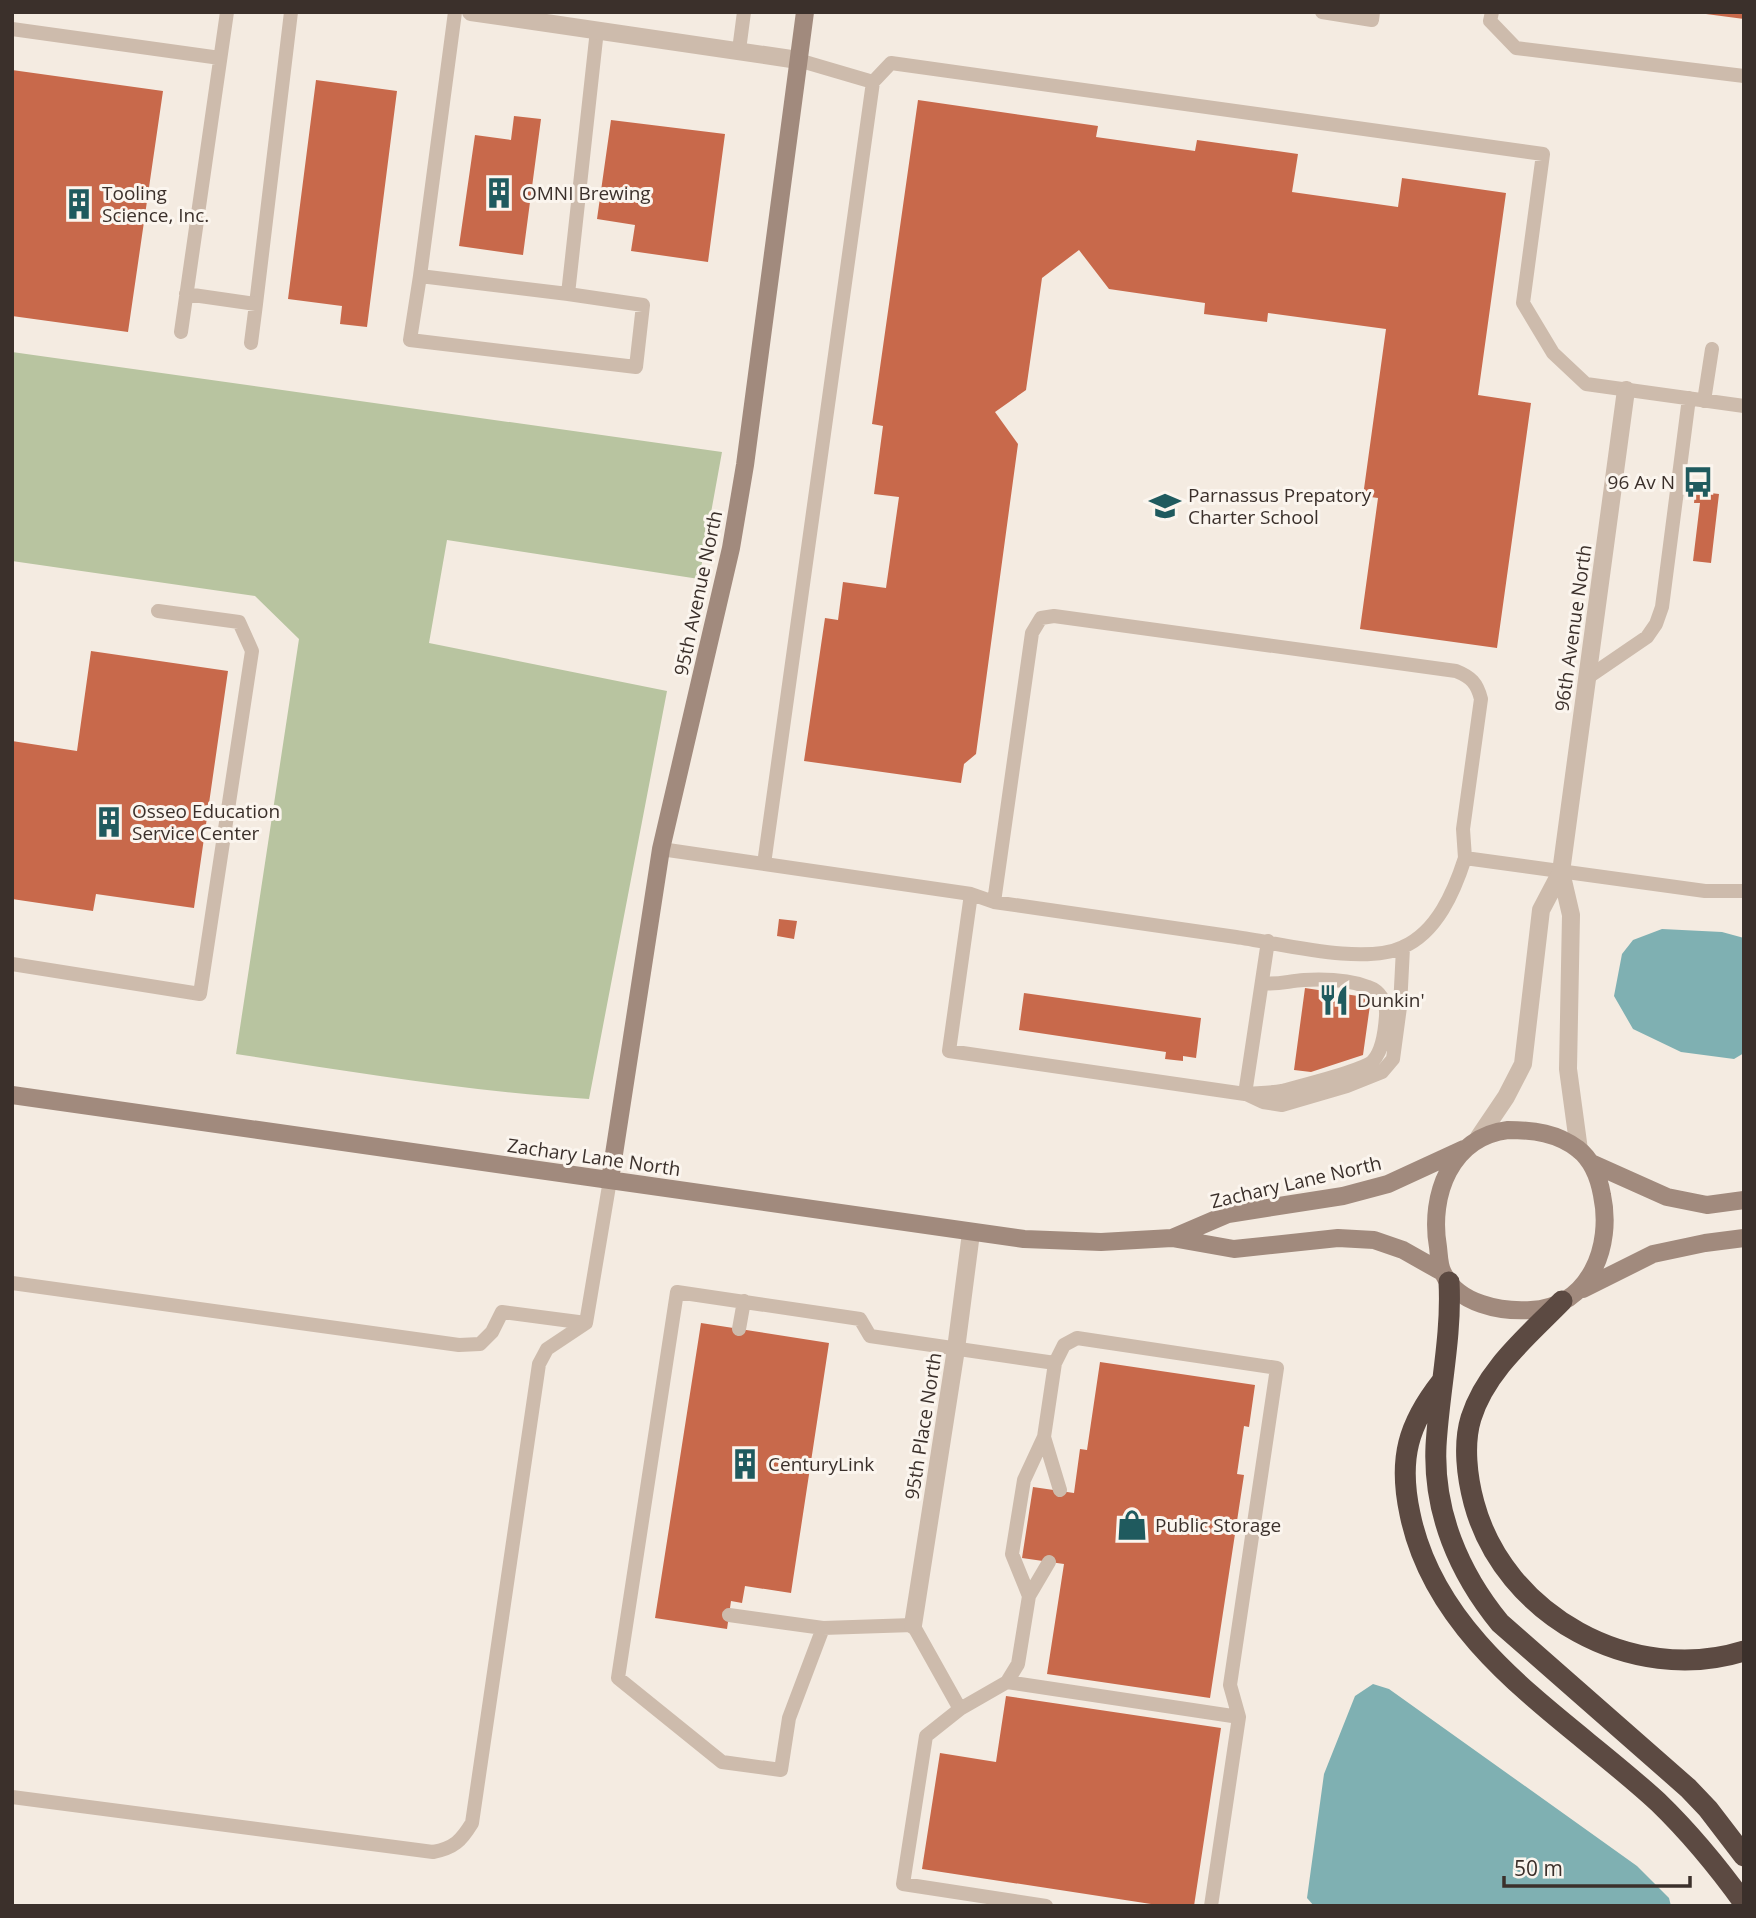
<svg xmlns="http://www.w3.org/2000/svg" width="1756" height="1918" font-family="'Open Sans',sans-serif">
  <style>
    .green { fill: #b8c4a0 }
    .water { fill: #7fb0b2 }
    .building { fill: #c8694b }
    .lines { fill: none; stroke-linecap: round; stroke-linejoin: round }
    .lane { stroke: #cdbbac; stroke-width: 14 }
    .street { stroke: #cdbbac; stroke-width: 18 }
    .secondary { stroke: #a18a7d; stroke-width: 18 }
    .highway { stroke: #5c4a42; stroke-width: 21 }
    .labels { text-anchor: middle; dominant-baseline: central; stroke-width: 6; stroke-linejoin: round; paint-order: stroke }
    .poi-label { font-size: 19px; fill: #3b302b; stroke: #fbf5ee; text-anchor: start }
    .street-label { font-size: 19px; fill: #3b302b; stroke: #fbf5ee }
  </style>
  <rect width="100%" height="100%" fill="#f4ebe1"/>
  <path class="green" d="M 12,352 L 722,452 L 699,579 L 447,540 L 429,643 L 667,691 L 589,1099 C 471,1092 353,1072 236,1054 L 299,639 L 255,596 L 12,561 Z"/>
  <path class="water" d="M 1662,929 L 1722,932 L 1744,938 L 1744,1053 L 1734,1059 L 1681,1052 L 1633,1029 L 1614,996 L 1622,954 L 1633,940 Z
    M 1373,1684 L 1389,1689 L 1637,1866 L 1669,1898 L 1671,1906 L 1314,1906 L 1307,1898 L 1324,1774 L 1355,1696 Z"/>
  <path class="building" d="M 1706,12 L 1744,12 L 1744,19 L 1706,14 Z
    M 12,70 L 163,91 L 128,332 L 12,316 Z
    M 316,80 L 397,91 L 367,327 L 340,324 L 342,306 L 288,299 Z
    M 918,100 L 1098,126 L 1096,137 L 1195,151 L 1197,140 L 1298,154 L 1292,192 L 1398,207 L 1402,178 L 1506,193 L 1478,395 L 1531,403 L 1497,648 L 1360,629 L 1378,498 L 1363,496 L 1386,329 L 1268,313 L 1267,322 L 1204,314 L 1205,303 L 1109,289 L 1079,250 L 1042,278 L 1026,390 L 995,412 L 1018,444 L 976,754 L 964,764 L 961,783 L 804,761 L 825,618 L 838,620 L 843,582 L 886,588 L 899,497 L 874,494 L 883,426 L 872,424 Z
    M 514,116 L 541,119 L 523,255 L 459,246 L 475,135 L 511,140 Z
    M 611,120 L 725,134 L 708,262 L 631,251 L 635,225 L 597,219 Z
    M 1702,492 L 1719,494 L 1711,563 L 1693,561 L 1700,503 L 1694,503 L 1695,494 L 1701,495 Z
    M 91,651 L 228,671 L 194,908 L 96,894 L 93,911 L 12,899 L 12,741 L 77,751 Z
    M 779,919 L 797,921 L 794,939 L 777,936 Z
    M 1305,988 L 1371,998 L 1363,1055 L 1311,1072 L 1294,1070 Z
    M 1024,993 L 1201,1018 L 1196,1058 L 1183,1056 L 1183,1061 L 1165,1059 L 1166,1052 L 1019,1030 Z
    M 701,1323 L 829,1343 L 791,1593 L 745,1586 L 742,1603 L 731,1601 L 727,1629 L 655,1618 Z
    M 1100,1362 L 1255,1385 L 1249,1427 L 1244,1426 L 1237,1474 L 1244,1475 L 1210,1698 L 1047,1674 L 1064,1564 L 1022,1558 L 1033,1487 L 1074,1493 L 1080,1449 L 1087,1450 Z
    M 1006,1696 L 1221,1728 L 1194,1906 L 1164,1906 L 922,1869 L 940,1753 L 996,1762 Z"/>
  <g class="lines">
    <path class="lane" d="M 1322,12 L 1372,20 L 1373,12
      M 1492,12 L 1490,21 L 1516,48 L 1744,76
      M 12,29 L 220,58
      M 739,50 L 744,12
      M 873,82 L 891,63 L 1543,154 L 1523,303 L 1553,353 L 1586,384 L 1744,406
      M 420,276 L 455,12
      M 186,294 L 256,304 L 251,343
      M 568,294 L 420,276 L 410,340 L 636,367 L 643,305 L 568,294 L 597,30
      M 256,304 L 291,12
      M 181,332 L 227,12
      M 1704,401 L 1712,349
      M 1587,678 L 1647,637 L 1656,624 L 1662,607 L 1689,398
      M 661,849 L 971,894 L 994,902 C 1075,914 1155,925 1236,937 C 1280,943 1363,966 1403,947 C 1437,932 1454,892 1465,858 L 1705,891 L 1744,891
      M 764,864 L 873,82 L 798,60
      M 971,894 L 949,1051 L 1245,1094 C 1257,1093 1270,1093 1282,1091 C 1297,1087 1364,1070 1373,1061 C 1383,1050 1385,1031 1386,1016 C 1387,1002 1380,991 1368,987 C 1350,980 1323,979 1304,980 C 1288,981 1278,985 1262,983
      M 994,902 L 1032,633 L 1041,618 L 1054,616 L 1456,671 C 1471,677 1477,683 1481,699 L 1463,829 L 1465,858
      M 12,964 L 200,994 L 252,651 L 239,622 L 158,611
      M 1245,1094 L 1268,941
      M 1246,1094 L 1263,1102 L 1282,1105 L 1347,1086 L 1382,1072 L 1393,1059 L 1400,1007 L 1403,948
      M 12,1283 L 459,1345 L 480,1344 L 492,1332 L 502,1312 L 586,1323
      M 739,1329 L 744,1301
      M 1044,1437 L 1060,1490
      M 1029,1596 L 1012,1554 L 1024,1480 L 1044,1437 L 1055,1363 L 1064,1345 L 1077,1338 L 1277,1368 L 1230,1685 L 1239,1717
      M 729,1615 L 823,1628 L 913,1625 L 960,1709 L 926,1736 L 903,1884 L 1046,1906
      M 823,1628 L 789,1718 L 781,1770 L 722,1762 L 618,1678 L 677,1292 L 860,1319 L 870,1336 L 1055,1363
      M 1007,1682 L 1239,1717 L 1211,1906
      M 960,1709 L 1007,1682 L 1018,1664 L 1029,1596 L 1049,1562
      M 12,1797 L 433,1852 C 454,1848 461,1841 472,1823 L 539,1364 L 547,1349 L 586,1323 L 610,1180"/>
    <path class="street" d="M 471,12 L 798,60
      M 1561,872 L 1571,915 L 1568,1069 L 1579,1150
      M 1479,1137 L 1506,1097 L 1523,1064 L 1541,910 L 1561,872 L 1626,390
      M 913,1625 L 956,1349 L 971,1233"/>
    <path class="secondary" d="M 12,1095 L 1024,1239 L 1101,1242 L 1172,1238 L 1234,1249 L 1338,1238 L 1374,1240 L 1403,1250 L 1442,1272
      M 1508,1130 C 1534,1130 1557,1133 1578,1149 C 1592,1160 1599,1178 1602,1195 C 1613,1246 1590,1307 1531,1310 C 1501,1312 1458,1304 1443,1273 C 1439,1266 1439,1255 1438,1247 C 1429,1195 1451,1137 1508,1130 Z
      M 1591,1163 L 1667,1197 L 1707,1205 L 1744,1200
      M 610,1180 L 661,849 L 731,548 L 745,465 L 805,12
      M 1172,1238 L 1228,1214 L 1343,1196 L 1388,1184 L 1464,1149
      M 1583,1289 L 1653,1254 L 1705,1243 L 1744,1238"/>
    <path class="highway" d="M 1449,1282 C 1452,1337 1439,1391 1436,1446 C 1433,1512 1459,1573 1500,1623 L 1688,1788 L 1708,1809 L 1744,1856
      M 1562,1301 C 1528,1336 1486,1370 1471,1418 C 1463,1444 1467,1477 1474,1503 C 1504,1615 1632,1686 1744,1651
      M 1442,1381 C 1408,1424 1398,1459 1410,1514 C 1437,1646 1566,1717 1658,1802 C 1690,1833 1718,1867 1744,1903"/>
  </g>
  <defs>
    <symbol id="building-bare" viewBox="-9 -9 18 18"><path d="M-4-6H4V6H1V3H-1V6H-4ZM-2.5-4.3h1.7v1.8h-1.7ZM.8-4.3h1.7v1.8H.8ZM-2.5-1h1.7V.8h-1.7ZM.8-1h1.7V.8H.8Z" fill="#1f5a5e" stroke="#fbf5ee" stroke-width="2.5" paint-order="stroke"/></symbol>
    <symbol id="bus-bare" viewBox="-9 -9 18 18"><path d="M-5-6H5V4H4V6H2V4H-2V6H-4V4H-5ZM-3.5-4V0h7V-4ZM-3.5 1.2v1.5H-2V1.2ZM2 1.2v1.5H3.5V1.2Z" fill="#1f5a5e" stroke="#fbf5ee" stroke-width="2.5" paint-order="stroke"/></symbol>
    <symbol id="school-bare" viewBox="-9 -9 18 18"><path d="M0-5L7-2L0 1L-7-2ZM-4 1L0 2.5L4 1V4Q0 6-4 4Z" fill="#1f5a5e" stroke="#fbf5ee" stroke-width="2.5" paint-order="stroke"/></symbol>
    <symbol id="restaurant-bare" viewBox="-9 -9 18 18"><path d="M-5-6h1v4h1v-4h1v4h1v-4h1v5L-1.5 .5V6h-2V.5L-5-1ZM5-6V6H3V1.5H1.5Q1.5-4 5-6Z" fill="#1f5a5e" stroke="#fbf5ee" stroke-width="2.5" paint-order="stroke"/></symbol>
    <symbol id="shop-bare" viewBox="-9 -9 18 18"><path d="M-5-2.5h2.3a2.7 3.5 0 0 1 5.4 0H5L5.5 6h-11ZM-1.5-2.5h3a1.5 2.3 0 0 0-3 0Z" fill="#1f5a5e" stroke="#fbf5ee" stroke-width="2.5" paint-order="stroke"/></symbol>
  </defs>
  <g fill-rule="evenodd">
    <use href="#building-bare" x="477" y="171" width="44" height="44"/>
    <use href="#building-bare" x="57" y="182" width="44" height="44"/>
    <use href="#bus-bare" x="1676" y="460" width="44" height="44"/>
    <use href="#school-bare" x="1143" y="484" width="44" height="44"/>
    <use href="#building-bare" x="87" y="800" width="44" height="44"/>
    <use href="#restaurant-bare" x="1312" y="978" width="44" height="44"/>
    <use href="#building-bare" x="723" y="1442" width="44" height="44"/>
    <use href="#shop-bare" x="1110" y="1503" width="44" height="44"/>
  </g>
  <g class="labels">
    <g class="poi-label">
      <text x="102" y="193">Tooling<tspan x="102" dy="22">Science, Inc.</tspan></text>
      <text x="522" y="193">OMNI Brewing</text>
      <text x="1675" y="482" text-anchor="end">96 Av N</text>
      <text x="1188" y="495">Parnassus Prepatory<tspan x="1188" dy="22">Charter School</tspan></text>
      <text x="132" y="811">Osseo Education<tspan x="132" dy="22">Service Center</tspan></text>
      <text x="1357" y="1000">Dunkin'</text>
      <text x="768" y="1464">CenturyLink</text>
      <text x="1155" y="1525">Public Storage</text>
    </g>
    <g class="street-label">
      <text transform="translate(698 593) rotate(-78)">95th Avenue North</text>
      <text transform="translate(1573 628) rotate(-82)">96th Avenue North</text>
      <text transform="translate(594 1157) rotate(8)">Zachary Lane North</text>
      <text transform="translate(1296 1182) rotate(-13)">Zachary Lane North</text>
      <text transform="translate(923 1426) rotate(-81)">95th Place North</text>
    </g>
  </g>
  <rect width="1756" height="1918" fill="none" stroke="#3b302b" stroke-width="28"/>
  <path d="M1504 1876v10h186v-10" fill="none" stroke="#3b302b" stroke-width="3.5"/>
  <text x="1514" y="1876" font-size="21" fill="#3b302b" stroke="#fbf5ee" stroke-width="5" paint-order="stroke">50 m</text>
</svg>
